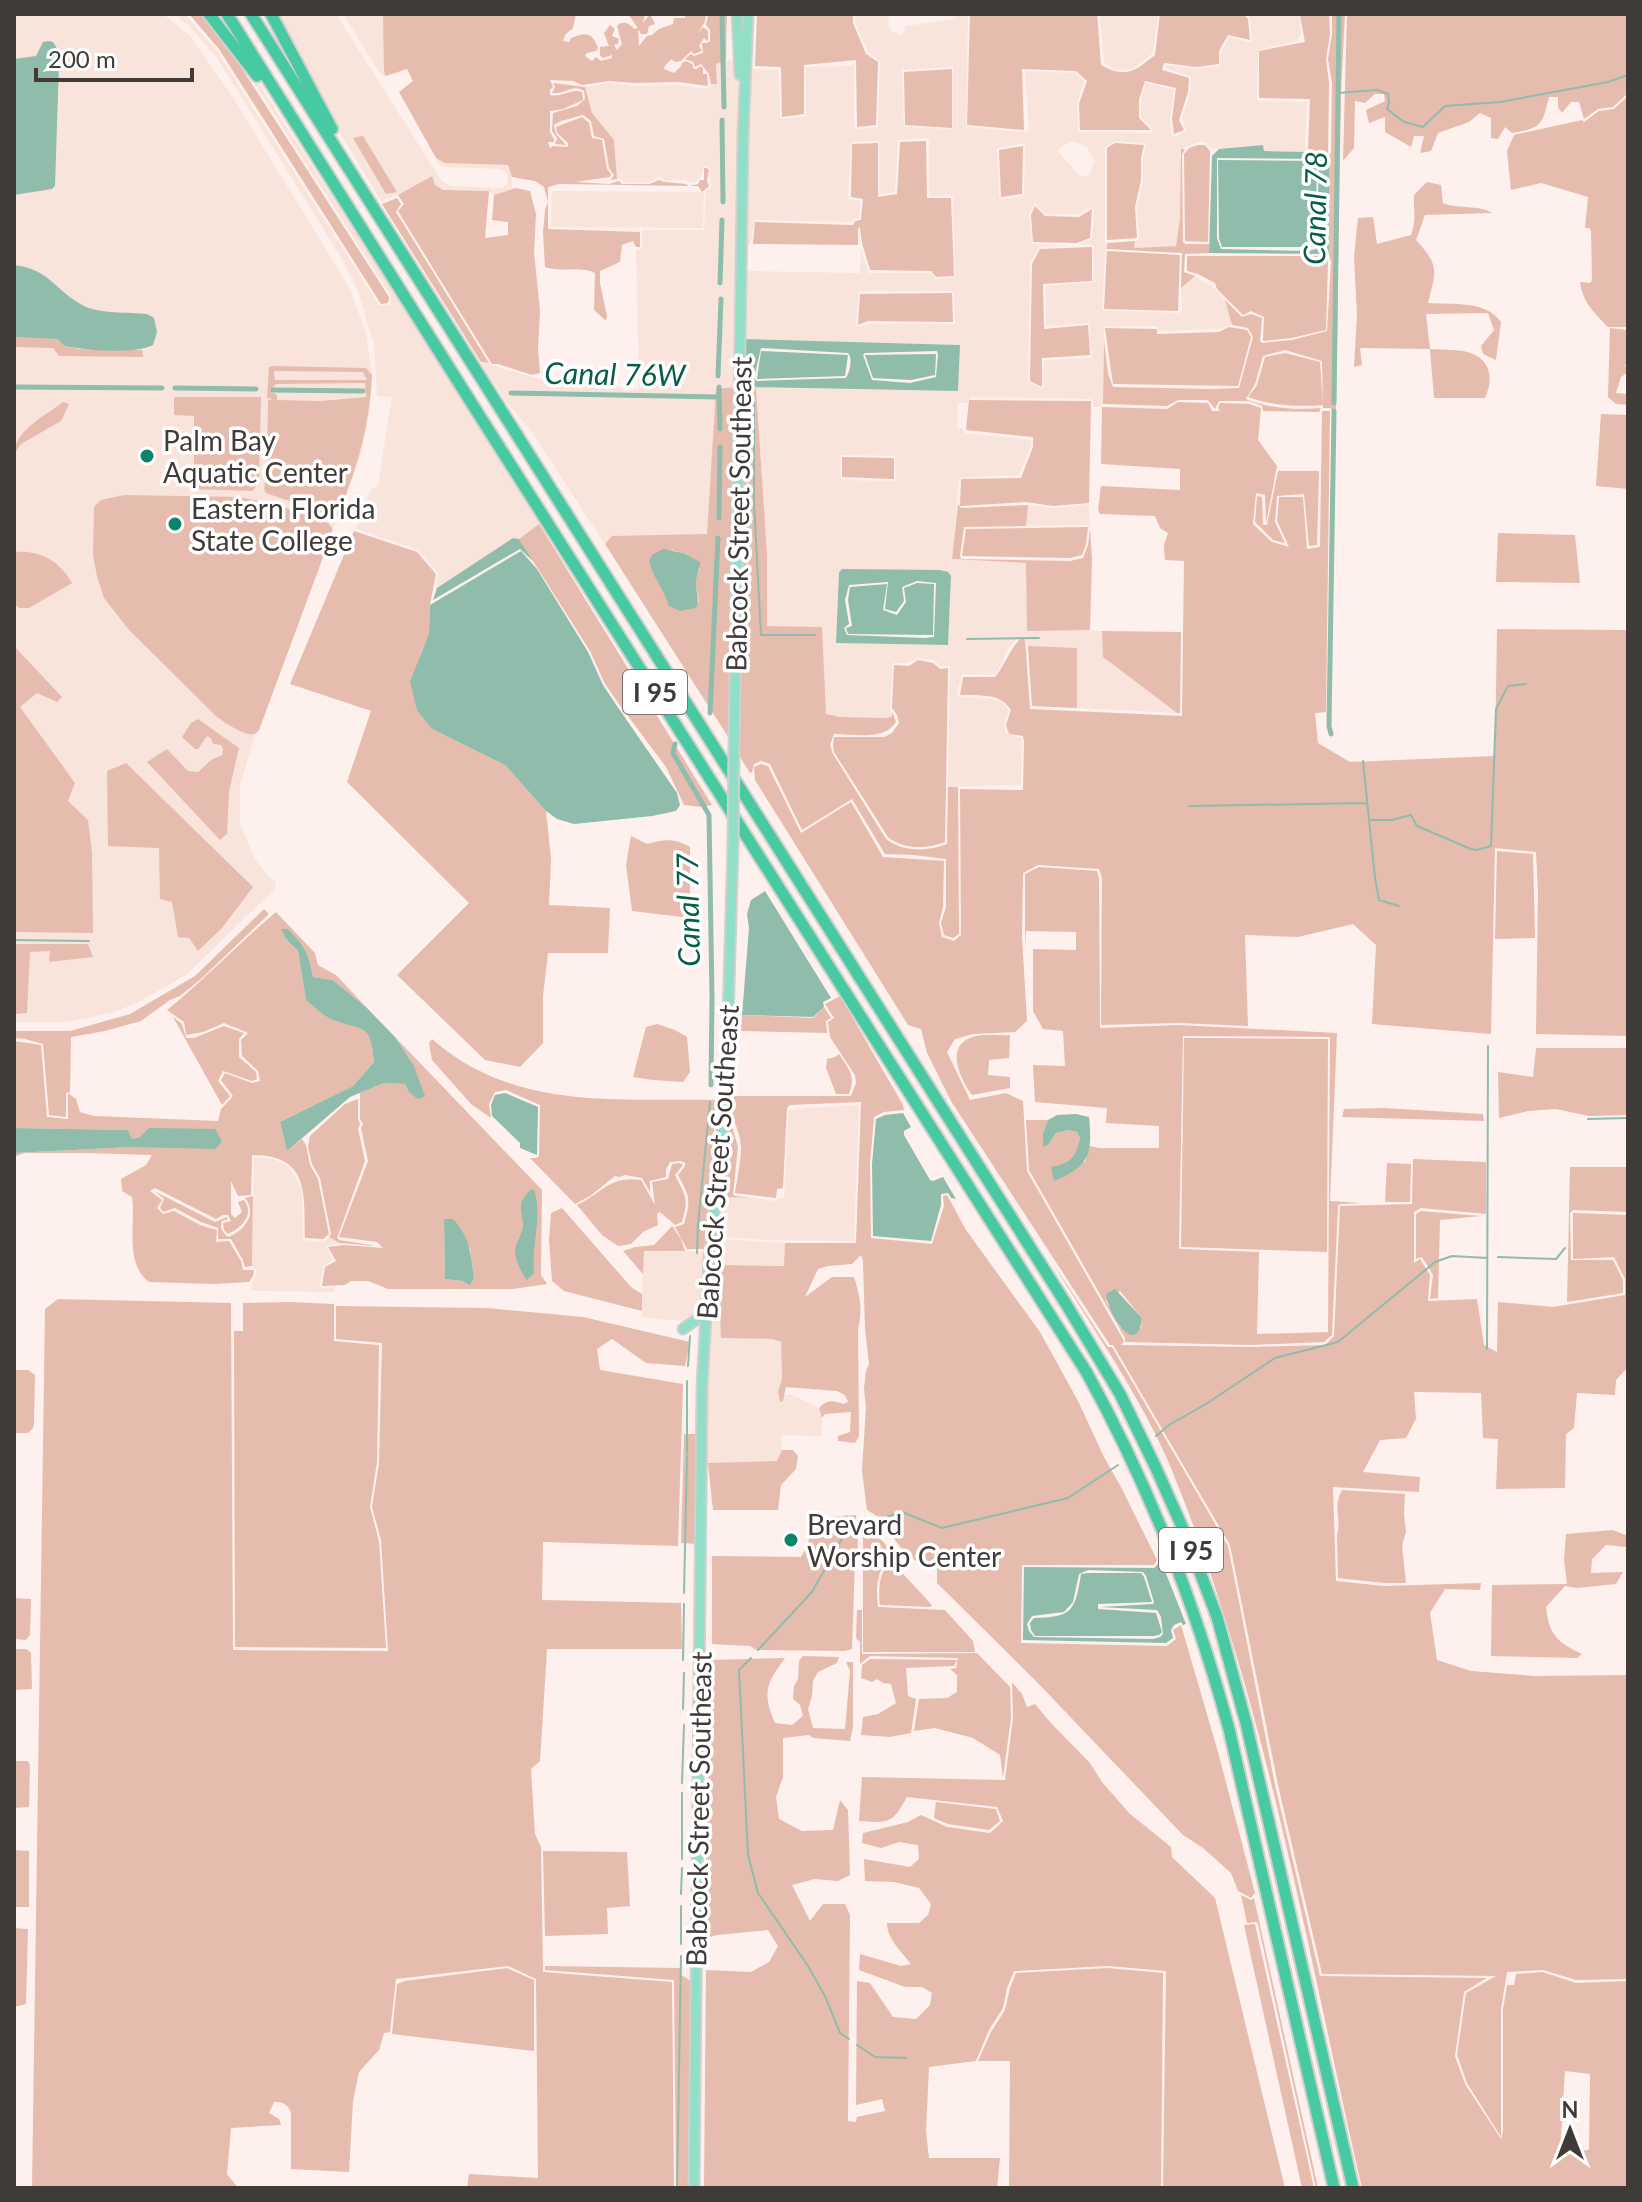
<svg xmlns="http://www.w3.org/2000/svg" width="1642" height="2202" font-family="Lato,sans-serif">
  <style>
    .built { fill: #f9e4dc; fill-rule: evenodd }
    .green { fill: #e6bcae; fill-rule: evenodd }
    .water { fill: #8fbcab; fill-rule: evenodd }
    .lines { fill: none; stroke-linecap: round; stroke-linejoin: round }
    .stream { stroke: #8fbcab; stroke-width: 2 }
    .canal { stroke: #8fbcab; stroke-width: 5 }
    .major-casing { stroke: #d1d0cf; stroke-width: 13 }
    .highway-casing { stroke: #d1d0cf; stroke-width: 15 }
    .major { stroke: #91dfc7; stroke-width: 9 }
    .highway { stroke: #47c9a2; stroke-width: 11 }
    .major-bridge-casing { stroke: #d1d0cf; stroke-width: 13; stroke-linecap: butt }
    .major-bridge { stroke: #91dfc7; stroke-width: 9 }
    .poi-dot { fill: #0a8567; stroke: #fff; stroke-width: 3 }
    .labels { text-anchor: middle; dominant-baseline: central; stroke-width: 7; stroke-linejoin: round; paint-order: stroke }
    .shield { fill: #fff; stroke: #797674; stroke-width: 2 }
    .shield-label { font-size: 26px; font-weight: bold; fill: #403b39 }
    .poi-label { font-size: 28px; fill: #403b39; stroke: #fff; text-anchor: start }
    .street-label { font-size: 28px; fill: #403b39; stroke: #fff }
    .water-label { font-size: 30px; font-style: italic; fill: #055e47; stroke: #fff }
  </style>
  <rect width="100%" height="100%" fill="#fef0ec"/>
  <path class="built" d="M 14,14 L 163,14 L 190,36 L 234,99 L 349,287 L 366,333 L 372,375 L 370,411 L 361,454 L 259,730 L 255,734 L 240,787 L 240,823 L 254,858 L 267,875 L 276,882 L 275,889 L 186,975 L 137,1003 L 111,1013 L 67,1022 L 14,1022 Z
    M 173,14 L 185,14 L 217,51 L 379,305 L 390,305 L 391,296 L 227,41 L 249,69 L 397,296 L 539,524 L 519,539 L 513,538 L 436,590 L 438,573 L 418,550 L 356,529 L 370,490 L 378,485 L 392,397 L 377,396 L 374,345 L 358,291 L 342,259 L 217,58 L 189,26 Z
    M 274,14 L 336,14 L 441,180 L 450,186 L 501,188 L 508,184 L 507,174 L 501,169 L 443,167 L 438,164 L 436,158 L 445,163 L 508,165 L 512,177 L 512,189 L 494,195 L 489,191 L 443,190 L 435,185 L 431,176 L 405,192 L 381,201 L 331,118 Z
    M 343,14 L 384,14 L 384,72 L 386,76 L 384,77 L 379,72 Z
    M 856,14 L 891,14 L 888,19 L 889,30 L 902,36 L 906,26 L 955,19 L 957,14 L 968,14 L 966,127 L 1025,132 L 1029,129 L 1025,71 L 1075,73 L 1084,81 L 1077,104 L 1078,132 L 1152,133 L 1153,129 L 1141,117 L 1141,99 L 1146,83 L 1174,90 L 1170,119 L 1171,135 L 1174,137 L 1186,131 L 1182,119 L 1190,93 L 1191,77 L 1165,68 L 1166,65 L 1196,69 L 1219,66 L 1221,52 L 1229,37 L 1249,42 L 1252,41 L 1250,18 L 1247,14 L 1299,14 L 1301,33 L 1298,41 L 1258,50 L 1257,98 L 1259,101 L 1307,102 L 1305,148 L 1308,152 L 1264,151 L 1263,145 L 1212,149 L 1205,142 L 1198,142 L 1182,149 L 1180,219 L 1176,246 L 1134,248 L 1135,241 L 1139,239 L 1137,207 L 1143,181 L 1143,159 L 1146,144 L 1115,141 L 1105,147 L 1105,240 L 1107,249 L 1105,251 L 1102,310 L 1179,313 L 1182,311 L 1181,288 L 1195,276 L 1214,288 L 1225,300 L 1232,325 L 1219,329 L 1159,331 L 1157,326 L 1104,326 L 1103,404 L 1100,407 L 1093,407 L 1093,400 L 1090,399 L 970,397 L 967,403 L 958,403 L 957,428 L 963,428 L 965,433 L 1031,440 L 1031,446 L 1019,475 L 959,478 L 952,559 L 1026,563 L 1084,630 L 1102,631 L 1103,657 L 1177,713 L 1077,708 L 1077,649 L 1028,646 L 1026,637 L 1018,637 L 1008,649 L 999,669 L 994,675 L 962,674 L 957,691 L 959,697 L 991,699 L 1004,703 L 1009,710 L 1004,725 L 1006,734 L 1022,738 L 1021,785 L 948,787 L 950,666 L 941,666 L 934,660 L 919,658 L 908,663 L 893,663 L 890,707 L 892,716 L 888,718 L 840,717 L 825,715 L 822,627 L 767,626 L 767,554 L 756,388 L 958,391 L 960,345 L 743,339 L 744,271 L 860,273 L 861,249 L 869,273 L 931,273 L 936,279 L 955,278 L 953,197 L 951,195 L 929,196 L 929,141 L 927,138 L 898,140 L 895,192 L 880,194 L 879,141 L 851,142 L 848,196 L 850,199 L 860,201 L 859,218 L 854,219 L 852,222 L 755,220 L 750,245 L 744,245 L 749,61 L 751,61 L 752,69 L 778,70 L 780,117 L 782,119 L 806,116 L 806,67 L 850,66 L 854,63 L 854,127 L 857,129 L 878,127 L 880,61 L 868,52 L 855,23 ZM 953,67 L 953,129 L 904,127 L 902,70 ZM 1071,141 L 1086,146 L 1095,161 L 1088,177 L 1079,175 L 1057,150 ZM 1023,143 L 1025,146 L 1024,195 L 1022,197 L 1001,199 L 999,197 L 997,149 ZM 1035,204 L 1046,214 L 1079,214 L 1091,207 L 1094,209 L 1092,239 L 1079,245 L 1091,244 L 1094,246 L 1093,282 L 1046,286 L 1046,326 L 1089,323 L 1092,356 L 1090,358 L 1044,360 L 1044,387 L 1042,389 L 1028,381 L 1030,263 L 1039,247 L 1069,246 L 1032,244 L 1029,214 ZM 859,291 L 952,291 L 954,293 L 955,322 L 954,324 L 869,324 L 858,327 L 856,326 ZM 842,455 L 895,456 L 896,479 L 894,481 L 841,480 L 840,456 ZM 842,569 L 948,572 L 951,577 L 948,645 L 836,643 L 839,572 Z
    M 1100,14 L 1158,14 L 1153,53 L 1133,69 L 1116,70 L 1104,63 Z
    M 726,60 L 737,61 L 741,136 L 736,387 L 716,390 L 707,535 L 612,537 L 605,543 L 606,546 L 531,431 L 505,400 L 481,362 L 553,383 L 576,386 L 618,387 L 625,392 L 639,388 L 636,250 L 642,248 L 642,230 L 704,230 L 706,192 L 712,186 L 710,182 L 711,170 L 708,166 L 704,166 L 701,177 L 697,181 L 690,183 L 686,180 L 665,180 L 659,177 L 649,182 L 623,182 L 620,178 L 617,179 L 614,140 L 592,113 L 585,87 L 609,83 L 635,86 L 679,85 L 704,89 L 709,88 L 711,84 L 717,84 L 716,64 Z
    M 552,191 L 704,192 L 703,228 L 551,227 Z
    M 1028,505 L 1053,508 L 1089,505 L 1090,529 L 1088,525 L 1026,526 Z
    M 859,1105 L 854,1241 L 770,1240 L 719,1237 L 722,1199 L 752,1198 L 775,1201 L 778,1199 L 784,1198 L 789,1109 Z
    M 254,1157 L 274,1159 L 287,1166 L 295,1176 L 302,1190 L 303,1240 L 323,1242 L 329,1237 L 339,1243 L 326,1246 L 333,1260 L 323,1266 L 320,1286 L 322,1288 L 333,1288 L 336,1292 L 252,1291 L 252,1282 L 256,1276 L 256,1270 L 252,1266 Z
    M 719,1239 L 785,1243 L 784,1266 L 735,1265 L 720,1316 L 722,1338 L 772,1339 L 781,1343 L 782,1379 L 778,1392 L 783,1401 L 784,1395 L 792,1395 L 819,1408 L 822,1418 L 821,1436 L 781,1435 L 782,1450 L 777,1461 L 702,1465 L 711,1324 L 642,1317 L 643,1251 L 716,1252 Z"/>
  <path class="green" d="M 189,14 L 203,14 L 221,36 L 389,297 L 388,303 L 381,304 L 219,49 Z
    M 383,14 L 576,14 L 573,28 L 565,35 L 563,41 L 569,42 L 571,38 C 586,32 592,32 598,48 L 596,51 L 587,53 L 585,56 L 592,61 L 596,57 L 601,61 L 612,58 L 612,55 L 603,58 L 600,56 L 600,47 L 609,46 L 604,33 L 610,25 L 615,29 L 612,36 L 619,39 L 618,44 L 614,45 L 617,50 L 622,44 L 617,26 C 622,20 630,23 634,29 L 638,28 L 628,14 L 645,14 L 643,23 L 650,14 L 655,24 L 649,26 L 647,34 L 641,34 L 638,29 L 639,46 L 647,36 L 652,35 L 659,29 L 673,24 L 674,18 L 685,18 L 685,16 L 680,16 L 679,14 L 706,14 L 705,22 L 697,34 L 703,27 L 708,31 L 708,39 L 707,41 L 704,38 L 699,46 L 702,51 L 694,54 L 691,51 L 681,61 L 675,62 L 671,59 L 665,66 L 664,69 L 674,73 L 681,66 L 682,63 L 686,61 L 692,64 L 694,69 L 697,69 L 700,66 L 703,68 L 703,74 L 707,74 L 708,86 L 679,82 L 635,83 L 609,81 L 582,85 L 573,81 L 550,80 L 553,87 L 550,90 L 550,95 C 563,98 570,88 582,92 L 583,100 L 563,109 L 550,111 L 550,132 L 554,139 L 554,142 L 548,142 L 550,148 L 553,146 L 568,147 L 568,143 L 557,133 L 556,127 L 582,117 L 589,123 L 592,138 L 602,140 L 607,169 L 611,174 L 610,177 L 575,182 L 609,184 L 619,181 L 622,184 L 650,184 L 659,180 C 670,185 681,181 690,186 L 698,184 L 700,180 L 704,180 L 704,168 L 707,168 L 709,170 L 707,181 L 709,186 L 702,192 L 698,186 L 559,184 L 548,187 L 548,229 L 640,232 L 640,247 L 636,247 L 633,241 L 622,245 L 620,262 L 600,271 L 600,283 L 607,316 L 606,321 L 594,310 L 595,273 C 581,265 561,273 545,267 L 543,232 L 545,210 L 548,202 L 544,187 L 535,181 L 512,177 L 508,165 L 445,163 L 436,158 L 399,92 L 413,81 L 407,69 L 386,76 L 384,72 Z
    M 727,14 L 726,60 L 716,64 L 717,84 L 711,84 L 709,74 L 701,64 L 695,67 L 693,62 L 685,59 L 691,54 L 694,56 L 703,53 L 702,43 L 707,43 L 710,41 L 710,30 L 706,25 L 708,15 Z
    M 757,14 L 853,14 L 853,23 L 866,54 L 878,62 L 876,125 L 857,127 L 856,60 L 804,65 L 804,114 L 782,117 L 781,67 L 755,66 Z
    M 970,14 L 1097,14 L 1101,65 C 1126,79 1135,71 1155,55 L 1160,14 L 1243,14 L 1248,19 L 1250,40 L 1228,35 L 1219,51 L 1219,64 L 1196,67 L 1164,63 L 1162,70 L 1189,78 L 1188,92 L 1179,120 L 1184,130 L 1174,134 L 1172,119 L 1176,88 L 1145,81 L 1139,99 L 1139,118 L 1151,130 L 1080,130 L 1079,104 L 1087,81 L 1076,71 L 1022,69 L 1024,130 L 967,125 Z
    M 1305,14 L 1329,14 L 1330,34 L 1326,59 L 1329,83 L 1328,153 L 1315,153 L 1308,149 L 1310,99 L 1259,98 L 1259,51 L 1305,42 L 1300,16 Z
    M 1332,14 L 1345,14 L 1341,92 L 1336,409 L 1333,412 L 1330,408 L 1321,408 L 1319,412 L 1263,411 L 1262,406 L 1249,401 L 1219,401 L 1215,409 L 1208,400 L 1178,400 L 1167,406 L 1103,404 L 1104,340 L 1108,374 L 1113,387 L 1212,389 L 1239,388 L 1253,337 L 1248,328 L 1232,325 L 1225,300 L 1242,317 L 1251,314 L 1262,318 L 1260,341 L 1262,343 L 1292,340 L 1327,331 L 1331,262 L 1329,256 L 1329,165 L 1326,158 L 1321,155 L 1329,155 L 1331,153 L 1332,83 L 1328,59 L 1332,34 ZM 1285,350 L 1322,361 L 1323,408 C 1298,410 1270,409 1246,399 L 1255,384 L 1263,356 Z
    M 1347,14 L 1628,14 L 1628,93 L 1613,107 L 1598,109 L 1584,119 L 1579,102 L 1571,102 L 1562,113 L 1558,107 L 1558,97 L 1549,97 C 1542,125 1542,128 1512,133 L 1505,127 L 1498,139 L 1491,138 L 1491,118 L 1480,113 L 1469,122 L 1438,133 L 1431,151 L 1420,153 L 1424,136 L 1414,136 L 1411,147 L 1385,132 L 1385,117 L 1369,123 L 1366,110 L 1385,101 L 1384,94 L 1375,94 L 1365,103 L 1355,101 L 1354,148 L 1343,161 Z
    M 952,69 L 952,128 L 905,125 L 904,72 Z
    M 553,83 L 585,87 L 592,113 L 614,140 L 617,179 L 604,181 L 611,180 L 614,175 L 609,168 L 604,139 L 594,136 L 591,121 L 583,115 L 561,121 L 554,125 L 556,134 L 566,145 L 555,144 L 557,138 L 552,131 L 553,113 L 577,106 L 585,99 L 584,91 C 573,83 564,95 552,93 L 555,87 Z
    M 1628,96 L 1628,327 L 1608,327 C 1595,314 1582,301 1580,282 L 1590,283 L 1592,280 L 1591,230 L 1589,228 L 1585,228 L 1588,197 L 1541,183 L 1511,190 L 1507,151 L 1514,135 L 1582,120 L 1584,122 L 1599,111 L 1614,109 Z
    M 363,136 L 397,192 L 386,194 L 353,138 Z
    M 926,141 L 927,198 L 951,198 L 954,276 L 936,277 L 931,271 L 870,270 L 862,243 L 860,227 L 858,229 L 858,245 L 753,244 L 755,222 L 853,225 L 855,221 L 861,220 L 863,199 L 851,197 L 852,144 L 878,143 L 878,197 L 897,194 L 900,142 Z
    M 1115,143 L 1144,145 L 1141,158 L 1141,180 L 1135,207 L 1137,238 L 1107,240 L 1107,148 Z
    M 1198,145 L 1205,145 L 1210,151 L 1208,242 L 1185,241 L 1184,154 L 1189,148 Z
    M 1023,146 L 1022,194 L 1001,197 L 999,150 Z
    M 1181,149 L 1185,149 L 1182,155 L 1183,242 L 1185,244 L 1209,244 L 1209,253 L 1185,254 L 1184,272 L 1195,276 L 1181,288 L 1182,253 L 1107,249 L 1107,243 L 1135,241 L 1134,248 L 1176,246 L 1180,219 Z
    M 432,176 L 435,185 L 443,190 L 489,191 L 485,238 L 508,235 L 508,222 L 492,220 L 494,195 L 516,188 L 530,191 L 536,214 L 534,252 L 540,311 L 538,349 L 540,373 L 532,375 L 498,364 L 492,364 L 398,211 L 404,204 L 398,195 Z
    M 1427,182 L 1441,185 L 1443,203 C 1459,210 1478,204 1492,213 L 1425,215 L 1416,240 C 1440,266 1436,271 1428,303 C 1452,305 1486,300 1501,322 L 1496,360 L 1483,354 L 1481,346 L 1494,330 L 1488,313 L 1426,314 L 1430,349 C 1443,350 1459,349 1471,353 C 1492,361 1493,381 1485,398 L 1434,398 L 1430,349 L 1360,348 L 1362,365 L 1354,367 L 1357,315 L 1354,257 L 1358,218 L 1373,217 L 1377,244 L 1411,235 C 1417,219 1413,211 1414,195 Z
    M 397,198 L 401,204 L 396,212 L 489,363 L 481,362 L 382,204 Z
    M 1035,206 L 1045,216 L 1079,217 L 1092,209 L 1090,238 L 1077,243 L 1033,242 L 1031,215 Z
    M 1092,247 L 1092,281 L 1043,284 L 1044,329 L 1088,325 L 1090,355 L 1042,358 L 1042,387 L 1030,381 L 1032,264 L 1040,249 Z
    M 1107,251 L 1180,255 L 1178,311 L 1104,309 Z
    M 1187,256 L 1326,256 L 1328,262 L 1326,330 L 1291,338 L 1263,341 L 1264,317 L 1251,311 L 1243,315 L 1217,289 L 1215,283 L 1198,274 L 1187,271 Z
    M 952,293 L 953,322 L 868,321 L 858,325 L 860,294 Z
    M 1229,327 L 1247,330 L 1251,337 L 1238,386 L 1113,384 L 1105,328 L 1157,329 L 1157,334 L 1219,332 Z
    M 1610,328 L 1628,330 L 1628,363 L 1625,365 L 1628,372 L 1621,377 L 1616,393 L 1628,394 L 1628,405 L 1616,404 L 1608,397 Z
    M 14,337 L 58,339 L 64,346 L 79,349 L 142,350 L 143,357 L 59,356 L 53,348 L 14,347 Z
    M 1285,353 L 1320,362 L 1323,405 C 1298,407 1272,406 1248,397 L 1257,385 L 1265,357 Z
    M 274,366 L 366,368 L 372,375 C 369,428 358,466 338,515 L 335,517 L 266,493 L 264,489 L 267,470 L 268,400 L 273,399 L 267,398 L 269,367 ZM 274,371 L 363,372 L 367,380 L 275,380 ZM 276,384 L 365,383 L 366,397 L 321,401 L 277,400 L 277,395 L 272,392 L 273,387 Z
    M 737,387 L 732,743 L 605,544 L 612,536 L 707,534 L 716,389 ZM 671,550 L 683,553 L 700,569 L 695,579 L 699,602 L 669,603 L 661,586 Z
    M 742,388 L 756,388 L 767,554 L 767,626 L 822,627 L 826,714 L 840,717 L 888,718 L 892,716 L 892,712 L 896,722 C 884,741 854,734 834,734 L 830,745 L 833,754 L 886,839 C 903,852 927,852 947,844 L 948,787 L 958,787 L 959,934 L 953,938 L 944,935 L 941,923 L 946,907 L 946,859 L 914,855 L 885,854 L 852,799 L 802,830 L 770,764 L 761,761 L 754,764 L 752,772 L 750,773 L 737,752 Z
    M 174,397 L 261,397 L 259,480 L 253,491 L 190,489 L 191,482 L 194,481 L 194,416 L 174,415 Z
    M 969,400 L 1091,401 L 1089,503 L 1053,506 L 1026,502 L 960,506 L 961,479 L 1021,478 L 1033,447 L 1033,437 L 966,430 Z
    M 63,402 L 69,404 L 61,421 L 21,444 L 14,454 C 14,431 46,415 63,402 Z
    M 1178,402 L 1208,403 L 1212,411 L 1220,411 L 1218,408 L 1220,403 L 1249,404 L 1261,408 L 1258,440 L 1277,466 L 1266,524 L 1265,495 L 1256,493 L 1253,524 L 1272,542 L 1289,547 L 1277,521 L 1279,497 L 1303,497 L 1307,549 L 1320,547 L 1322,411 L 1330,411 L 1326,712 L 1315,713 L 1318,743 L 1350,762 L 1495,756 L 1497,629 L 1628,630 L 1628,1036 L 1536,1034 L 1538,892 L 1536,852 L 1495,848 L 1491,1034 L 1372,1024 L 1376,945 L 1353,924 L 1298,937 L 1245,935 L 1248,1026 L 1179,1023 L 1101,1025 L 1102,878 L 1099,869 L 1038,865 L 1023,873 L 1022,937 L 1027,1021 L 1015,1032 L 973,1034 L 955,1039 L 947,1052 L 970,1100 L 1006,1093 L 1023,1101 L 1027,1171 L 1124,1341 L 1121,1345 L 1250,1347 L 1325,1345 L 1334,1336 L 1340,1206 L 1412,1204 L 1413,1159 L 1486,1162 L 1486,1214 L 1421,1208 L 1414,1212 L 1414,1263 L 1420,1259 L 1430,1275 L 1428,1301 L 1477,1299 L 1484,1345 L 1497,1352 L 1498,1302 L 1553,1307 L 1625,1295 L 1625,1279 L 1614,1257 L 1573,1259 L 1573,1213 L 1628,1215 L 1628,1367 L 1616,1380 L 1615,1395 L 1577,1393 L 1574,1428 L 1566,1434 L 1565,1488 L 1496,1489 L 1498,1439 L 1483,1438 L 1481,1393 L 1414,1392 L 1416,1419 L 1406,1438 L 1380,1440 L 1363,1472 L 1420,1477 L 1419,1492 L 1333,1487 L 1336,1581 L 1384,1586 L 1481,1583 L 1480,1590 L 1445,1589 L 1430,1613 L 1437,1660 L 1471,1671 L 1534,1676 L 1628,1675 L 1628,1979 L 1576,1980 L 1543,1970 L 1507,1972 L 1501,2009 L 1501,2137 L 1467,2083 L 1457,2055 L 1466,1993 L 1496,1976 L 1322,1974 L 1278,1785 L 1230,1545 L 1113,1345 L 1110,1345 L 951,1101 L 927,1053 L 921,1029 L 908,1025 L 755,780 L 754,767 L 761,764 L 768,766 L 801,833 L 851,802 L 883,857 L 944,861 L 943,907 L 939,923 L 942,937 L 954,941 L 961,935 L 960,789 L 1023,790 L 1024,742 L 1023,736 L 1009,734 L 1006,725 L 1011,710 C 1000,692 979,696 960,695 L 963,677 L 995,677 C 1005,665 1009,651 1020,639 L 1025,639 L 1030,709 L 1182,716 L 1184,561 L 1165,560 L 1164,545 L 1168,533 L 1160,528 L 1155,516 L 1100,514 L 1098,510 L 1101,486 L 1180,490 L 1180,469 L 1101,464 L 1102,407 L 1167,409 Z
    M 1601,414 L 1628,415 L 1628,489 L 1596,486 Z
    M 842,457 L 894,458 L 894,479 L 842,477 Z
    M 1278,471 L 1319,471 L 1317,545 L 1309,546 L 1304,494 L 1277,496 L 1275,522 L 1285,543 L 1273,540 L 1255,522 L 1257,496 L 1262,497 L 1263,525 L 1267,525 Z
    M 124,495 L 239,497 L 278,505 L 328,523 L 332,528 L 332,533 L 259,730 C 257,732 256,734 254,734 C 246,737 224,722 217,717 L 129,630 L 104,598 L 97,576 L 93,556 L 94,507 L 101,500 Z
    M 958,504 L 961,508 L 1028,505 L 1026,526 L 964,527 L 960,556 L 961,559 L 1070,561 L 1083,558 L 1088,545 L 1090,529 L 1092,560 L 1090,630 L 1027,631 L 1026,563 L 952,559 Z
    M 539,524 L 712,805 L 702,807 L 684,805 L 666,767 L 619,704 L 605,684 L 590,651 L 519,539 Z
    M 1088,527 L 1086,544 L 1082,555 L 1070,558 L 962,556 L 966,529 Z
    M 354,531 L 417,552 L 436,574 L 430,605 L 429,633 L 420,655 L 432,729 L 505,765 L 546,811 L 551,859 L 549,905 L 610,908 L 608,953 L 548,953 L 543,996 L 543,1043 L 520,1067 L 485,1060 L 397,975 L 469,903 L 347,782 L 371,711 L 290,684 Z
    M 1498,533 L 1575,535 L 1580,583 L 1496,582 Z
    M 14,552 C 40,550 59,560 72,583 L 29,608 L 19,608 L 14,603 Z
    M 1102,631 L 1181,632 L 1180,713 L 1177,713 L 1103,657 Z
    M 14,646 L 62,697 L 57,702 L 37,693 L 20,707 L 75,783 L 68,801 L 88,820 L 92,853 L 93,933 L 14,932 Z
    M 1028,646 L 1077,648 L 1077,708 L 1032,706 Z
    M 918,660 L 933,663 L 940,669 L 948,668 L 945,842 C 928,849 903,850 888,837 L 834,752 L 833,745 L 834,737 L 884,737 L 892,733 L 899,723 L 897,715 L 892,708 L 894,665 L 909,666 Z
    M 198,719 L 239,748 L 229,792 L 227,834 L 220,840 L 147,762 L 167,749 L 188,771 L 198,772 L 211,760 L 222,755 L 223,749 L 221,745 L 213,744 L 211,738 L 207,736 L 198,749 L 195,749 L 182,737 L 191,723 Z
    M 126,763 L 253,887 L 222,928 L 198,951 L 189,938 L 178,937 L 172,902 L 160,899 L 159,848 L 108,846 L 107,771 Z
    M 631,836 L 647,844 C 665,839 674,838 690,847 L 690,914 L 682,917 L 632,911 L 626,865 Z
    M 1497,851 L 1533,854 L 1535,938 L 1495,939 Z
    M 1039,867 L 1097,871 L 1099,878 L 1100,1028 L 1179,1025 L 1337,1033 L 1330,1201 L 1362,1203 L 1340,1204 L 1338,1206 L 1332,1335 L 1324,1342 L 1250,1345 L 1125,1342 L 1125,1338 L 1029,1170 L 1026,1120 L 1048,1120 L 1043,1133 L 1044,1146 L 1048,1145 L 1056,1133 L 1068,1130 L 1077,1132 L 1080,1138 C 1075,1158 1072,1163 1051,1167 L 1085,1162 L 1089,1146 L 1099,1148 L 1159,1148 L 1159,1126 L 1106,1123 L 1107,1108 L 1035,1102 L 1033,1065 L 1065,1066 L 1063,1031 L 1043,1029 L 1033,1011 L 1033,949 L 1076,950 L 1076,932 L 1026,931 L 1025,949 L 1025,874 ZM 1183,1036 L 1330,1037 L 1328,1332 L 1257,1334 L 1259,1252 L 1181,1249 L 1179,1248 ZM 1120,1291 L 1142,1318 L 1141,1328 L 1120,1327 L 1106,1301 Z
    M 264,909 L 269,914 L 202,978 L 180,996 L 170,1000 L 141,1021 L 105,1031 L 71,1037 L 70,1092 L 66,1093 L 66,1117 L 49,1115 L 43,1044 L 25,1039 L 14,1038 L 14,1031 L 70,1031 L 130,1014 L 195,976 Z
    M 276,912 L 315,953 L 318,965 L 336,975 L 367,1008 L 333,980 L 313,977 C 309,954 305,946 288,929 L 286,939 L 298,951 L 306,1000 C 314,1006 322,1015 331,1019 C 363,1032 371,1021 374,1062 L 353,1086 L 280,1122 L 287,1151 L 302,1139 L 306,1145 L 310,1165 L 318,1179 L 329,1234 L 323,1239 L 305,1238 C 304,1194 310,1155 252,1155 L 251,1195 L 238,1196 L 231,1181 L 231,1214 L 235,1218 L 242,1212 L 238,1202 L 244,1200 C 255,1214 242,1228 228,1234 L 224,1230 L 223,1223 L 231,1221 L 228,1215 L 223,1215 L 216,1219 L 155,1188 L 150,1191 L 162,1200 L 157,1208 L 163,1214 L 174,1211 L 200,1225 L 217,1230 L 216,1242 L 229,1241 L 241,1261 L 243,1270 L 254,1270 L 253,1276 L 249,1282 L 214,1284 L 149,1282 C 124,1264 136,1223 132,1197 L 122,1191 L 121,1179 L 146,1165 L 152,1155 L 86,1153 L 24,1153 L 14,1157 L 14,1153 L 131,1147 L 140,1137 L 132,1139 L 128,1130 L 14,1128 L 14,1041 L 41,1045 L 47,1117 L 68,1119 L 68,1093 L 76,1099 L 80,1112 L 94,1116 L 218,1121 L 221,1109 L 233,1096 L 221,1080 L 225,1073 L 252,1083 L 260,1081 L 258,1071 L 242,1056 L 241,1040 L 248,1033 L 224,1023 L 203,1032 L 186,1035 L 184,1022 L 167,1010 C 205,979 238,944 276,912 Z
    M 14,944 L 88,944 L 93,957 L 49,962 L 50,951 L 30,952 L 27,1013 L 14,1014 Z
    M 840,996 L 903,1105 L 904,1110 L 884,1112 L 874,1117 L 870,1164 L 871,1238 L 932,1244 L 944,1206 L 943,1196 L 947,1195 L 966,1230 L 1040,1332 L 1078,1401 L 1104,1457 L 1121,1487 L 1157,1560 L 1154,1565 L 1022,1565 L 1021,1643 L 1167,1646 L 1176,1639 L 1173,1630 L 1181,1625 L 1218,1752 L 1255,1893 L 1251,1898 L 1238,1891 L 1231,1873 L 1203,1848 L 1183,1835 L 1034,1679 L 937,1583 L 937,1562 C 906,1571 895,1534 878,1517 C 876,1515 869,1511 867,1510 L 862,1471 L 866,1407 L 864,1389 L 866,1371 L 869,1364 L 865,1329 L 863,1261 L 861,1255 L 852,1264 L 828,1266 L 818,1269 L 805,1297 L 832,1277 L 854,1277 C 860,1296 863,1310 858,1329 L 859,1436 L 855,1443 L 838,1441 L 838,1436 L 850,1432 L 851,1412 L 825,1414 L 822,1418 L 819,1408 C 827,1400 833,1400 843,1404 L 848,1402 L 845,1395 L 837,1391 L 786,1387 L 783,1401 L 780,1402 L 778,1392 L 782,1379 L 781,1342 L 772,1339 L 721,1338 L 720,1316 L 722,1265 L 784,1266 L 785,1243 L 856,1243 L 861,1102 L 790,1105 L 787,1108 L 783,1188 L 777,1189 L 776,1198 L 735,1193 C 737,1179 741,1162 741,1147 C 740,1125 728,1121 734,1096 L 851,1096 L 856,1083 L 855,1075 L 830,1037 L 828,1022 L 834,1018 L 825,1004 Z
    M 824,1007 L 831,1018 L 826,1021 L 827,1033 L 741,1031 L 742,1015 L 813,1018 Z
    M 173,1017 L 182,1024 L 186,1038 L 194,1038 L 224,1026 L 244,1033 L 239,1039 L 239,1057 L 256,1072 L 257,1079 L 252,1081 L 223,1071 L 218,1081 L 230,1096 L 222,1105 Z
    M 657,1024 L 675,1030 L 687,1037 L 690,1072 L 683,1082 L 653,1080 L 633,1077 L 646,1027 Z
    M 1010,1035 L 1009,1058 L 989,1060 L 988,1075 L 1010,1077 L 1010,1088 L 972,1095 C 961,1080 945,1048 970,1038 C 981,1033 998,1036 1010,1035 Z
    M 395,1037 L 542,1190 L 541,1275 L 547,1284 L 513,1289 L 388,1289 L 368,1281 L 351,1281 L 345,1285 L 322,1286 L 325,1267 L 336,1261 L 328,1247 L 344,1245 L 383,1248 L 377,1242 L 339,1237 L 368,1161 L 361,1128 L 363,1124 L 360,1119 L 360,1093 L 384,1083 L 405,1084 L 409,1092 L 413,1064 ZM 444,1219 L 470,1248 L 474,1278 L 470,1284 L 463,1281 L 445,1279 Z
    M 1184,1038 L 1328,1039 L 1327,1252 L 1181,1247 Z
    M 432,1039 C 514,1111 614,1098 716,1100 L 706,1249 L 687,1249 L 675,1227 L 684,1224 C 691,1200 690,1197 678,1175 L 685,1166 L 685,1163 L 681,1161 L 670,1162 L 666,1170 L 666,1177 L 650,1181 L 650,1192 L 642,1178 L 625,1175 L 619,1177 L 615,1176 L 590,1196 L 575,1204 L 530,1158 L 536,1158 L 539,1156 L 540,1105 L 506,1090 L 495,1092 L 489,1104 L 491,1118 L 471,1104 L 432,1060 L 429,1043 Z
    M 1536,1048 L 1628,1048 L 1628,1115 L 1589,1116 L 1556,1109 L 1528,1111 L 1499,1118 L 1498,1072 L 1533,1077 Z
    M 839,1054 C 849,1069 856,1076 849,1094 L 836,1094 L 826,1068 L 827,1059 L 835,1057 Z
    M 358,1099 L 358,1119 L 360,1124 L 358,1129 L 365,1161 L 337,1238 L 339,1240 L 377,1246 L 339,1243 L 329,1237 L 331,1234 L 320,1178 L 312,1164 L 308,1147 L 310,1136 L 345,1104 Z
    M 727,1102 L 730,1102 L 728,1112 L 738,1147 L 733,1194 L 735,1196 L 752,1198 L 717,1197 Z
    M 1384,1108 L 1483,1114 L 1484,1121 L 1342,1117 L 1344,1109 Z
    M 680,1163 L 683,1165 L 675,1175 C 686,1198 689,1197 682,1222 L 675,1225 L 660,1212 L 657,1214 L 658,1225 L 643,1232 L 631,1244 L 618,1246 L 602,1235 L 577,1205 C 602,1193 610,1175 641,1180 L 655,1205 L 652,1182 L 668,1179 L 672,1164 Z
    M 1387,1163 L 1411,1164 L 1410,1202 L 1385,1202 Z
    M 1570,1167 L 1628,1167 L 1628,1212 L 1573,1210 L 1570,1213 L 1571,1260 L 1613,1260 L 1623,1280 L 1623,1293 L 1567,1302 Z
    M 154,1191 L 215,1222 L 227,1217 L 228,1219 L 222,1221 C 219,1227 223,1233 228,1237 C 244,1231 258,1214 245,1198 L 253,1196 L 252,1266 L 245,1267 L 243,1260 L 231,1239 L 218,1239 L 218,1228 L 201,1222 L 175,1208 L 163,1212 L 160,1208 L 164,1199 Z
    M 562,1208 L 631,1287 L 642,1294 L 642,1311 L 564,1291 L 552,1281 L 549,1240 L 551,1213 Z
    M 1421,1211 L 1481,1216 L 1440,1220 L 1438,1298 L 1430,1299 L 1433,1275 L 1422,1257 L 1416,1259 L 1416,1214 Z
    M 672,1226 L 681,1239 L 685,1251 L 644,1251 L 643,1274 L 623,1251 L 635,1247 L 654,1245 Z
    M 1050,1259 L 1108,1347 L 1112,1347 L 1228,1546 L 1275,1785 L 1320,1976 L 1487,1978 L 1464,1992 L 1455,2056 L 1465,2084 L 1501,2139 L 1503,2131 L 1503,2010 L 1507,1985 L 1514,1985 L 1516,1974 L 1543,1972 L 1576,1983 L 1628,1981 L 1628,2188 L 1362,2188 C 1306,1946 1266,1699 1171,1468 C 1141,1396 1091,1326 1050,1259 ZM 1565,2071 L 1590,2074 L 1589,2150 L 1560,2152 Z
    M 58,1299 L 231,1303 L 233,1650 L 388,1651 L 381,1540 L 372,1507 L 379,1463 L 382,1343 L 336,1339 L 336,1306 L 486,1308 L 583,1317 L 690,1342 L 685,1366 L 646,1363 L 612,1339 L 597,1349 L 600,1370 L 683,1384 L 678,1546 L 543,1542 L 542,1600 L 681,1603 L 682,1649 L 547,1649 L 540,1761 L 531,1769 L 535,1834 L 541,1847 L 543,1972 L 672,1982 L 674,2188 L 467,2188 L 469,2174 L 538,2178 L 536,1979 L 508,1966 L 396,1979 L 390,2032 L 384,2033 L 379,2050 L 359,2072 L 353,2101 L 349,2172 L 291,2169 L 291,2112 C 287,2104 283,2102 274,2102 L 269,2113 L 279,2119 L 281,2125 L 231,2128 L 227,2174 L 238,2188 L 32,2188 L 45,1309 Z
    M 290,1302 L 334,1304 L 334,1341 L 379,1345 L 377,1462 L 370,1507 L 379,1541 L 386,1648 L 235,1647 L 234,1331 L 243,1331 L 243,1303 Z
    M 14,1370 L 28,1370 L 35,1375 L 34,1424 L 33,1428 L 28,1433 L 14,1433 Z
    M 684,1434 L 699,1434 L 698,1544 L 681,1543 Z
    M 782,1450 L 793,1450 L 798,1456 L 796,1469 L 781,1485 L 778,1510 L 713,1510 L 708,1463 L 777,1461 Z
    M 1342,1490 L 1405,1494 L 1404,1514 L 1406,1532 L 1402,1546 L 1406,1583 L 1384,1583 L 1338,1578 L 1337,1535 C 1342,1518 1332,1508 1342,1490 Z
    M 856,1515 L 858,1546 L 855,1560 L 852,1649 L 845,1651 L 756,1650 L 750,1646 L 712,1644 L 712,1556 L 801,1557 L 808,1544 L 813,1518 Z
    M 863,1528 C 876,1535 888,1542 892,1558 C 876,1566 876,1591 878,1607 L 945,1610 L 973,1641 L 975,1652 L 863,1652 Z
    M 1613,1530 L 1628,1536 L 1628,1553 L 1626,1553 L 1627,1547 L 1606,1545 L 1592,1559 L 1591,1573 L 1623,1572 L 1616,1584 L 1577,1588 L 1565,1586 L 1546,1607 C 1549,1635 1557,1642 1582,1654 L 1577,1658 L 1491,1656 L 1492,1585 L 1567,1584 L 1564,1560 L 1566,1534 Z
    M 891,1561 L 932,1605 L 930,1607 L 880,1605 C 878,1590 879,1572 891,1561 Z
    M 14,1598 L 31,1599 L 30,1635 L 26,1640 L 14,1639 Z
    M 857,1610 L 862,1610 L 862,1654 L 977,1653 L 1010,1687 L 1011,1718 L 1003,1778 L 1000,1755 L 973,1738 L 935,1728 L 914,1731 L 919,1699 L 947,1698 L 957,1692 L 957,1675 L 950,1669 L 956,1668 L 958,1658 L 870,1656 L 860,1664 L 860,1641 L 857,1640 L 856,1637 Z
    M 14,1649 L 26,1649 L 31,1653 L 32,1689 L 14,1690 Z
    M 803,1656 L 839,1657 L 837,1663 L 818,1672 L 813,1681 L 812,1696 L 808,1709 L 813,1728 L 845,1729 L 850,1671 L 846,1662 L 853,1662 L 853,1727 L 850,1741 L 813,1738 L 809,1735 L 783,1738 L 783,1777 L 776,1797 L 779,1819 L 802,1831 L 833,1830 L 840,1800 L 848,1810 L 850,1875 L 838,1881 L 815,1879 L 792,1885 L 810,1921 L 823,1904 L 845,1904 L 850,1915 L 848,2121 L 856,2122 L 857,2117 L 885,2111 L 882,2099 L 856,2105 L 857,1981 L 870,1983 L 893,2017 L 916,2019 L 930,2005 L 932,1993 L 922,1987 L 905,1987 L 859,1970 L 860,1954 L 901,1966 L 911,1964 C 902,1952 887,1939 887,1923 L 919,1923 L 928,1915 L 931,1904 L 919,1888 L 894,1882 L 865,1881 L 864,1859 L 910,1867 L 919,1859 L 918,1845 L 899,1842 L 881,1848 L 862,1843 L 863,1833 L 908,1822 L 921,1815 L 947,1827 L 990,1833 L 1003,1821 L 997,1807 L 907,1797 C 892,1824 889,1823 859,1821 L 862,1777 L 1005,1780 L 1013,1718 L 1012,1682 L 1022,1694 L 1027,1707 L 1035,1704 L 1050,1722 L 1090,1763 L 1102,1782 L 1129,1813 L 1171,1847 L 1172,1857 L 1215,1898 L 1285,2188 L 1163,2188 L 1166,1971 L 1108,1966 L 1014,1971 L 1007,1988 L 1003,2008 L 989,2030 L 976,2061 L 929,2067 L 926,2131 L 929,2158 L 1000,2158 L 997,2188 L 704,2188 L 706,1970 L 751,1972 L 769,1962 L 778,1946 L 768,1930 L 717,1935 L 704,1939 L 711,1660 L 785,1658 C 766,1684 762,1692 775,1723 L 792,1725 L 803,1716 L 800,1705 L 793,1699 L 794,1686 L 798,1679 L 799,1661 Z
    M 870,1659 L 957,1660 L 954,1666 L 906,1668 L 908,1696 L 916,1699 L 911,1733 L 890,1737 L 861,1735 L 863,1717 L 878,1714 L 896,1703 L 891,1684 L 883,1683 L 877,1679 L 872,1682 L 861,1678 L 862,1665 Z
    M 14,1761 L 28,1761 L 30,1765 L 29,1807 L 14,1808 Z
    M 936,1802 L 996,1809 L 1000,1821 L 989,1830 L 948,1824 L 934,1818 Z
    M 14,1850 L 29,1851 L 29,1907 L 14,1907 Z
    M 543,1851 L 627,1852 L 630,1906 L 607,1908 L 608,1934 L 545,1936 Z
    M 1241,1895 L 1251,1900 L 1254,1898 L 1318,2188 L 1316,2188 L 1258,1924 L 1256,1922 L 1247,1923 Z
    M 1255,1924 L 1314,2188 L 1302,2188 L 1244,1925 Z
    M 14,1928 L 28,1929 L 26,2004 L 14,2007 Z
    M 545,1966 L 680,1968 L 680,1974 L 694,1983 L 691,2188 L 676,2188 L 674,1980 L 545,1970 Z
    M 507,1968 L 534,1980 L 534,2051 L 392,2034 L 397,1984 L 405,1981 Z
    M 1108,1968 L 1163,1973 L 1161,2188 L 1009,2188 L 1010,2061 L 978,2061 L 991,2032 L 1005,2010 L 1010,1988 L 1016,1973 Z"/>
  <path class="water" d="M 49,41 L 53,42 L 58,50 L 59,64 L 55,186 L 52,189 L 14,195 L 14,59 L 36,56 L 43,42 Z
    M 1263,145 L 1264,151 L 1308,152 L 1326,158 L 1329,165 L 1329,256 L 1326,254 L 1209,253 L 1212,156 L 1219,149 ZM 1217,158 L 1315,159 L 1319,165 L 1316,249 L 1308,251 L 1221,249 L 1217,238 Z
    M 1218,160 L 1314,161 L 1317,165 L 1315,247 L 1222,247 L 1219,239 Z
    M 14,265 C 50,269 55,291 84,306 C 101,314 127,312 147,314 L 154,318 L 157,332 L 153,345 C 132,355 88,350 64,346 L 58,339 L 14,337 Z
    M 743,339 L 960,345 L 958,391 L 742,387 ZM 761,348 L 848,353 C 853,359 850,371 846,378 L 757,381 L 754,378 ZM 937,351 L 938,354 L 936,377 L 910,383 L 872,380 L 863,355 L 865,353 Z
    M 761,351 L 848,355 L 845,376 L 757,379 Z
    M 936,354 L 935,375 L 911,380 L 873,378 L 865,355 Z
    M 513,538 L 519,539 L 533,561 L 520,549 L 433,600 L 437,588 Z
    M 663,549 L 683,553 L 700,562 C 700,570 696,575 696,582 C 696,592 700,599 696,608 L 680,611 L 669,606 C 664,590 654,578 649,562 L 652,555 Z
    M 521,551 L 537,569 L 588,652 L 603,685 L 617,706 L 677,793 L 680,805 L 676,811 L 652,816 L 574,824 L 557,819 L 546,811 L 505,765 L 432,729 L 417,710 L 410,682 L 429,633 L 430,605 Z
    M 842,569 L 940,570 L 948,572 L 951,576 L 948,645 L 836,643 L 839,572 ZM 917,581 L 936,583 L 934,637 L 925,638 L 847,635 L 844,628 L 849,624 L 845,600 L 849,585 L 888,582 L 885,609 L 896,612 L 904,601 L 902,587 Z
    M 917,583 L 934,584 L 933,635 L 848,634 L 846,628 L 852,626 L 848,600 L 850,587 L 887,584 L 883,610 L 897,615 L 906,602 L 904,588 Z
    M 765,891 L 831,998 L 823,1002 L 824,1007 L 813,1017 L 742,1015 L 749,928 L 747,914 L 751,900 Z
    M 281,929 L 288,929 C 305,946 309,954 313,977 L 333,980 L 367,1008 L 395,1037 L 413,1064 L 425,1096 L 418,1099 L 409,1092 L 405,1084 L 384,1083 L 350,1097 L 287,1151 L 280,1122 L 353,1086 L 374,1062 C 371,1021 362,1032 331,1019 C 322,1015 313,1006 306,1000 L 298,951 L 286,939 Z
    M 505,1093 L 538,1107 L 537,1155 L 520,1148 L 520,1143 L 492,1116 L 491,1105 L 495,1095 Z
    M 903,1113 L 911,1127 L 904,1131 L 904,1135 L 930,1180 L 933,1181 L 943,1177 L 956,1199 L 951,1198 L 948,1193 L 941,1194 L 941,1205 L 931,1241 L 873,1236 L 872,1164 L 876,1119 L 885,1115 Z
    M 1076,1114 L 1089,1117 C 1093,1155 1089,1166 1054,1181 L 1051,1167 C 1071,1163 1075,1158 1080,1138 L 1077,1132 L 1068,1130 L 1056,1133 L 1048,1145 L 1043,1147 L 1043,1133 L 1048,1120 L 1057,1115 Z
    M 14,1128 L 128,1130 L 132,1139 L 140,1137 L 149,1128 L 215,1129 L 222,1141 L 216,1149 L 132,1147 L 14,1153 Z
    M 530,1190 L 534,1190 C 543,1214 531,1247 534,1273 L 527,1280 C 522,1274 514,1258 515,1250 C 516,1242 523,1234 523,1225 C 522,1208 516,1206 530,1190 Z
    M 444,1219 L 453,1219 C 470,1237 471,1254 474,1278 L 470,1285 L 463,1281 L 445,1279 Z
    M 1115,1289 L 1142,1318 C 1137,1361 1107,1312 1106,1294 Z
    M 1161,1561 L 1186,1624 L 1183,1625 L 1181,1622 L 1174,1625 L 1171,1630 L 1173,1638 L 1166,1643 L 1023,1640 L 1024,1567 L 1154,1568 ZM 1088,1570 L 1143,1572 L 1146,1576 L 1154,1602 L 1153,1604 L 1100,1607 L 1157,1610 L 1161,1617 L 1163,1634 L 1160,1637 L 1153,1639 L 1034,1637 L 1029,1631 L 1027,1624 L 1032,1616 L 1064,1612 L 1073,1602 L 1079,1574 Z
    M 1088,1573 L 1141,1573 L 1144,1577 L 1152,1602 L 1098,1604 L 1098,1609 L 1156,1613 L 1162,1632 L 1159,1635 L 1153,1636 L 1035,1636 L 1031,1630 L 1030,1623 L 1034,1618 C 1072,1617 1075,1612 1081,1574 Z"/>
  <g class="lines">
    <path class="stream" d="M 1338,93 L 1377,90 L 1388,94 L 1389,102 L 1387,109 L 1404,122 L 1423,127 L 1445,106 L 1500,102 L 1608,82 L 1628,75
      M 754,403 L 754,503 L 761,635 L 815,635
      M 967,639 L 1039,638
      M 1363,761 L 1375,878 L 1379,900 L 1399,906
      M 1189,806 L 1367,803
      M 1369,820 L 1392,820 L 1411,815 L 1417,826 L 1471,849 L 1476,850 L 1491,846 L 1496,709 L 1508,686 L 1526,684
      M 14,940 L 89,941
      M 1588,1119 L 1628,1118
      M 697,1253 L 698,1225 L 710,1102
      M 1498,1257 L 1556,1259 L 1565,1248
      M 1487,1349 L 1488,1046
      M 688,1366 L 690,1336
      M 687,1381 L 687,1453
      M 1156,1436 L 1169,1425 L 1206,1404 L 1275,1358 L 1338,1342 L 1435,1262 L 1452,1256 L 1487,1258
      M 886,1517 L 902,1512 L 942,1528 L 1068,1498 L 1118,1465
      M 684,1593 L 687,1456
      M 758,1650 L 812,1592 L 848,1528 L 855,1526
      M 751,1658 L 739,1670 L 748,1855 L 758,1893 L 808,1966 L 825,1996 L 840,2033 L 849,2039
      M 683,1660 L 684,1604
      M 683,1709 L 684,1673
      M 682,1783 L 684,1725
      M 682,1793 L 682,1859
      M 681,1894 L 682,1868
      M 681,1944 L 681,1906
      M 857,2045 L 875,2057 L 906,2058
      M 677,2188 L 681,1956"/>
    <path class="canal" d="M 722,14 L 724,107
      M 722,120 L 723,202
      M 720,283 L 722,220
      M 718,376 L 721,299
      M 14,387 L 162,388
      M 719,387 L 720,429
      M 175,388 L 256,389
      M 273,390 L 363,391
      M 511,393 L 719,397
      M 1334,403 L 1339,14
      M 719,518 L 720,447
      M 710,713 L 718,538
      M 1331,734 L 1329,726 L 1334,411
      M 675,744 L 673,753 L 709,815 L 712,997 L 711,1085"/>
    <defs>
      <path id="major" d="M 737,14 L 740,75
        M 734,748 L 743,136 L 748,14
        M 683,1329 L 706,1313
        M 694,2188 L 702,1387 L 709,1261 L 726,1090 L 733,844"/>
      <path id="highway" d="M 209,14 L 257,76
        M 227,14 L 462,388 L 1087,1373 C 1151,1490 1194,1601 1229,1729 L 1334,2188
        M 251,14 L 1066,1304 L 1120,1394 L 1155,1466 L 1187,1538 L 1217,1617 L 1246,1723 L 1353,2188
        M 271,14 L 332,129"/>
    </defs>
    <use href="#major" class="major-casing"/>
    <use href="#highway" class="highway-casing"/>
    <use href="#major" class="major"/>
    <use href="#highway" class="highway"/>
    <defs>
      <path id="major-bridge" d="M 733,844 L 734,748"/>
    </defs>
    <use href="#major-bridge" class="major-bridge-casing"/>
    <use href="#major-bridge" class="major-bridge"/>
  </g>
  <g class="poi-dot">
    <circle cx="147" cy="456" r="8"/>
    <circle cx="175" cy="524" r="8"/>
    <circle cx="791" cy="1540" r="8"/>
  </g>
  <g class="labels">
    <g class="shield">
      <rect x="623" y="670" width="64" height="44" rx="6"/>
      <rect x="1159" y="1528" width="64" height="44" rx="6"/>
    </g>
    <g class="shield-label">
      <text x="655" y="692">I 95</text>
      <text x="1191" y="1550">I 95</text>
    </g>
    <g class="poi-label">
      <text x="163" y="440">Palm Bay<tspan x="163" dy="32">Aquatic Center</tspan></text>
      <text x="191" y="508">Eastern Florida<tspan x="191" dy="32">State College</tspan></text>
      <text x="807" y="1524">Brevard<tspan x="807" dy="32">Worship Center</tspan></text>
    </g>
    <g class="street-label">
      <text transform="translate(738 514) rotate(-89)">Babcock Street Southeast</text>
      <text transform="translate(717 1162) rotate(-86)">Babcock Street Southeast</text>
      <text transform="translate(698 1809) rotate(-89)">Babcock Street Southeast</text>
    </g>
    <g class="water-label">
      <text transform="translate(1314 208) rotate(-89)">Canal 78</text>
      <text transform="translate(615 373) rotate(1)">Canal 76W</text>
      <text transform="translate(687 910) rotate(-91)">Canal 77</text>
    </g>
  </g>
  <rect width="1642" height="2202" fill="none" stroke="#403b39" stroke-width="32"/>
  <g transform="translate(1570 2130)" stroke="#ffffff" stroke-width="6" paint-order="stroke">
  <path d="M0-6L14 30L0 20L-14 30Z" fill="#403b39"/>
  <text y="-12" font-size="22" font-weight="bold" text-anchor="middle" fill="#403b39">N</text>
  </g>
  <path d="M36 68v12h156v-12" fill="none" stroke="#403b39" stroke-width="4"/>
  <text x="48" y="68" font-size="24" fill="#403b39" stroke="#ffffff" stroke-width="6" paint-order="stroke">200 m</text>
</svg>
